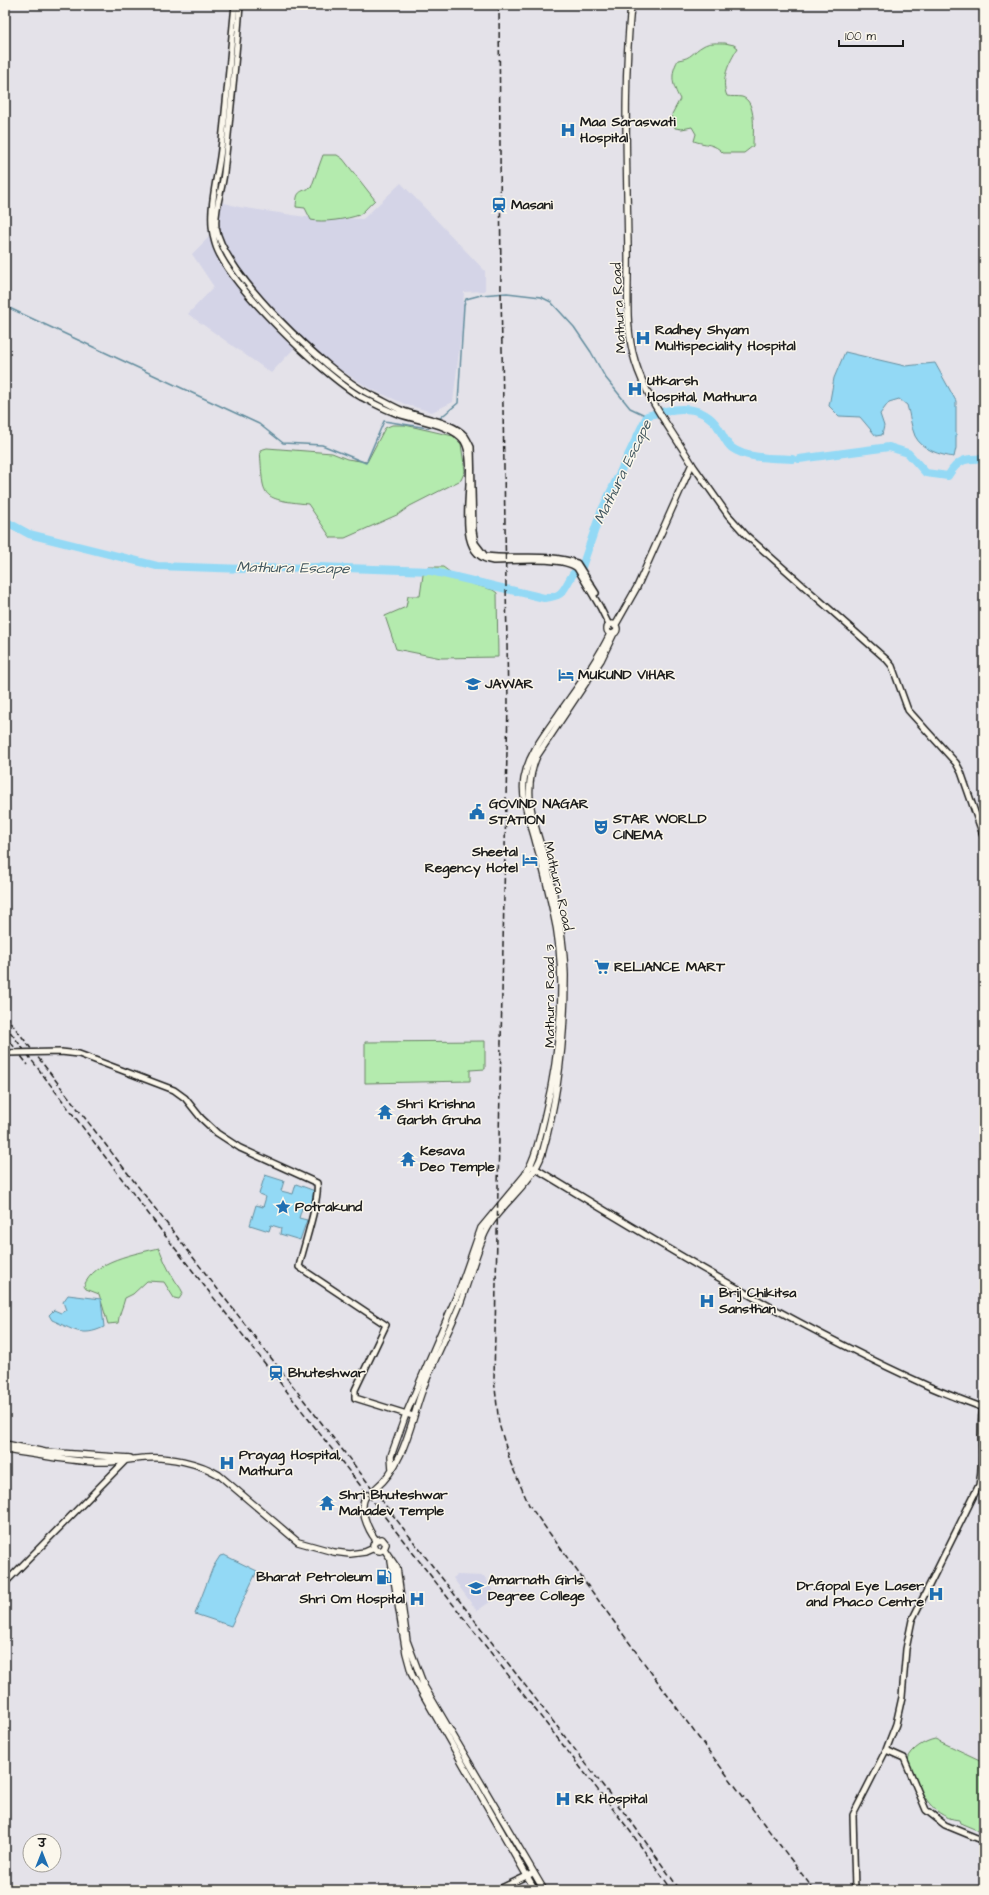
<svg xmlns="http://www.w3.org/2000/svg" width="989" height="1895" font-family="'Architects Daughter','Playpen Sans Deva',sans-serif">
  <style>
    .built { fill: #d4d4e7 }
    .green { fill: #b4ebae; stroke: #688465 }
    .water { fill: #93d9f5; stroke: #638d9e }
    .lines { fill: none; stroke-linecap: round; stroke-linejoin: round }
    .stream { stroke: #638d9e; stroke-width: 1.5 }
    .river { stroke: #93d9f5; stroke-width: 8 }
    .secondary-tunnel { stroke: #bcbac0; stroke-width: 5.5; stroke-dasharray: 5.5 3; stroke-linecap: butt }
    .tertiary-casing { stroke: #1c1c1c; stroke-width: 8 }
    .secondary-casing { stroke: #1c1c1c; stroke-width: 8 }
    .tertiary { stroke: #fbf7ec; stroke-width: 5 }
    .secondary { stroke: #fbf7ec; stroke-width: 5.5 }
    .rail { stroke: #1c1c1c; stroke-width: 1.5; stroke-dasharray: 6 3; stroke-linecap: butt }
    .tertiary-bridge-casing { stroke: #1c1c1c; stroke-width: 8; stroke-linecap: butt }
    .tertiary-bridge { stroke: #fbf7ec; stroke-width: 5 }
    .labels { text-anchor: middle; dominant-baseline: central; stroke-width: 3; stroke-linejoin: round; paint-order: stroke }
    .poi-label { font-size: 14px; font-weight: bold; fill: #1c1c1c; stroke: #fbf7ec; text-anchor: start }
    .street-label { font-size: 14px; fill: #1c1c1c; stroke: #fbf7ec }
    .water-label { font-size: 15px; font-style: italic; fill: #40555d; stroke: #fbf7ec }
  </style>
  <rect width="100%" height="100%" fill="#e4e2e9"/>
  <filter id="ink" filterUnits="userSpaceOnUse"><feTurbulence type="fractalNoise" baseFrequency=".025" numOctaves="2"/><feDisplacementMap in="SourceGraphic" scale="8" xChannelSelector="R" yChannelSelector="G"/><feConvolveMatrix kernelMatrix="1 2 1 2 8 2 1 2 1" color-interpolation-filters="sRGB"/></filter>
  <g filter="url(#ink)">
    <path class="built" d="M 401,183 L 485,271 L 485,291 L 464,292 L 462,327 L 453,402 L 432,412 L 407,405 L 369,388 L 331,364 L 302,340 L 271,373 L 188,314 L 214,287 L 192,254 L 217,229 L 221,202 L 239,207 L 306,217 L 363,219 Z
      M 457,1575 L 484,1576 L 497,1597 L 477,1611 L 453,1578 Z"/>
    <path class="green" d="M 725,43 L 734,45 L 738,48 C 729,62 720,80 727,96 C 731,97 738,96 742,97 C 757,101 753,134 753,146 L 744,153 L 723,153 C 715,143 704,145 694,141 L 696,134 L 692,127 L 682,129 L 675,128 L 672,114 L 680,99 C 672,85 670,74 678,60 C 693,58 692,52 703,46 C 709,42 718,43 725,43 Z
      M 323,155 L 337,155 L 343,159 L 375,200 C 370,204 364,212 359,215 C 348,219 322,223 311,220 L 305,208 L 296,207 C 297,193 297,192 311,188 Z
      M 392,425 L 405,425 L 453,436 L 461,444 L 465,471 L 461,480 L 410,506 L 399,514 L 345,538 L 331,538 L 308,504 C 257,499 264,496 260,450 L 267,448 L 332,453 L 347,459 L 367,462 L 385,428 Z
      M 427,567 L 443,567 L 462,581 L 493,590 L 497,593 L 498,657 L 441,658 L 396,649 L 385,616 L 406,607 L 408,596 L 420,596 L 423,575 Z
      M 485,1041 L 485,1069 L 470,1070 L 470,1081 L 365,1083 L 365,1042 Z
      M 159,1248 C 163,1258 167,1268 173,1277 C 176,1283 180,1286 183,1293 L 179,1299 L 174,1298 L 164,1282 L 147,1281 L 133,1294 L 125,1298 C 123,1307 119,1313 118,1323 L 108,1324 L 99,1294 L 86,1289 L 84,1286 C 94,1260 135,1254 159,1248 Z
      M 935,1739 L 984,1762 L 984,1833 L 960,1823 L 959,1820 C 928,1817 917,1784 908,1759 C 911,1749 925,1741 935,1739 Z"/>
    <path class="water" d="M 845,352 L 905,366 L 935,363 L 956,401 L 956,448 L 954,457 C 940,455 922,450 915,436 C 911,427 910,415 907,405 L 899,399 L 889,402 L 880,414 L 884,426 L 882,435 L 876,436 L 860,417 L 839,416 L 829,406 L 834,378 Z
      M 265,1175 L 284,1181 L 281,1191 L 293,1194 L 296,1184 L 315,1191 L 310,1210 L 302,1208 L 299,1218 L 307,1220 L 300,1240 L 280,1234 L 281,1228 L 271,1225 L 269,1231 L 250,1225 L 256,1205 L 263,1207 L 266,1197 L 259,1194 Z
      M 68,1295 L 101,1299 L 104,1327 C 81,1338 73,1329 52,1320 L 49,1315 L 54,1310 L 61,1313 L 66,1310 L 63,1302 Z
      M 224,1555 L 257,1571 L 231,1626 L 195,1614 L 213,1567 L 220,1556 Z"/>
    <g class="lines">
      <path class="stream" d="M 5,306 L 259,424 L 283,443 L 322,445 L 366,463 L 384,421 L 428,428 L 434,426
        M 439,419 L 458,403 L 464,305 L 466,299 L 481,295 L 507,293 L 541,297 L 551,302 L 574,327 L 591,352 L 605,377 L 630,408 L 647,416"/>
      <path class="river" d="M 799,459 L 889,447 L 908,453 L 926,473 L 948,476 C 958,459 966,458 984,459
        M 5,521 L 29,534 L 157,566 L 245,569 L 317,567 L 431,571 L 544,598 C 565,596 562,591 573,574
        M 582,567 L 600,514 L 647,416 C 669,409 697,402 715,423 C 721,430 725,443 732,448 C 747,459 774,458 792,459"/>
      <path class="secondary-tunnel" d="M 367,1495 L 376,1488"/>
      <defs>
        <path id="tertiary" d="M 235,5 C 230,53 227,101 221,149 C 218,178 206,213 215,243 C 226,283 324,376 361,397 C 372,402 382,408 393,412 C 411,420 453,424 464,441 C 482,471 446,554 493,561 C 513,561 562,556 577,568 L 600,607 L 609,625
          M 240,5 C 236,61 230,117 224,173 C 222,191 214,210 216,227 C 223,274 327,372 369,394 C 380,399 390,405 401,410 C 419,418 452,421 465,436 C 467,439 469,443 471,447 L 473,531 L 475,543 L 485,556 C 516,560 547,553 577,563 L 596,593
          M 692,464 L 728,515 L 746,535 L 887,660 L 892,666 L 908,710 L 956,763 L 961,772 L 984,838
          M 201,1118 L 217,1133 L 240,1148 L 317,1183 C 320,1199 303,1248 299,1267 L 386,1325 L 355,1390 L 355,1398 L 413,1416
          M 533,1167 C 661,1245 791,1324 928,1386 C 946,1394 965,1401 984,1408
          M 5,1583 L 128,1458
          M 886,1750 L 904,1758 L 926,1810 L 945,1825 L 984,1841
          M 497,1890 L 533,1873
          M 855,1890 L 853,1815 L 886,1750 L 896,1724 L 902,1697 L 906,1649 L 912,1620 L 979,1485 C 985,1458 977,1429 984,1402"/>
        <path id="secondary" d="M607 629a5 5 0 1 1 10 0a5 5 0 1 1-10 0Z
          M 615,626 L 637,587 L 692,464 C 672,431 646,398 635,361 C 624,326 629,286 628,250 C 627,168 623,86 631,5
          M 5,1444 L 45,1452 L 130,1458
          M 5,1450 C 36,1454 65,1461 96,1462 C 113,1463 129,1459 145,1458 C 167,1456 200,1463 219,1475 L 298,1542 L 334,1552 L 350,1554 L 365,1552 L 374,1548
          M 392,1469 L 391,1456 L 406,1414 L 460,1288 L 481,1228 L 525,1175 C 536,1157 540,1136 545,1115 C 560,1054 568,973 553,911 C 548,889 543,866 536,843 C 531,822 521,802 524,779 C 528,755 544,735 558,715 C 576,689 596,663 610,634
          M 376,1488 C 403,1466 410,1426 421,1394 C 432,1363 448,1334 460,1304 C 469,1280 475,1256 485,1233 C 499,1204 532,1185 542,1154 C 559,1095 565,1036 565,975 C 564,939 557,905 548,870 C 538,830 519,797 537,756 L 601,660 L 614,633
          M 367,1495 C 357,1506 368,1530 376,1540
          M 384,1549 L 380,1551 L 375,1550 L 373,1545 L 376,1540 L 382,1539 L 386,1544 L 384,1549 L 397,1568 L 407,1641 L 424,1686 L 544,1890
          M 391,1561 L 406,1653 L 412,1675 L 535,1890"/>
      </defs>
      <use href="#tertiary" class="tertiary-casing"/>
      <use href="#secondary" class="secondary-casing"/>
      <use href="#tertiary" class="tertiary"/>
      <use href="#secondary" class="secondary"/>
      <path class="rail" d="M 499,5 L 501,290 L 508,702 L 495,1333 L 494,1379 L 499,1424 L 511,1464 L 529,1505 L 698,1737 L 814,1890
        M 5,1015 L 635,1827 L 680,1890
        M 5,1025 L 160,1229 L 630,1831 L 672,1890
        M 5,1035 L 28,1065"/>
      <defs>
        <path id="tertiary-bridge" d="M 5,1053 L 61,1052 L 79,1054 L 174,1090 L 185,1098 L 201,1118"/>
      </defs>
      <use href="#tertiary-bridge" class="tertiary-bridge-casing"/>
      <use href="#tertiary-bridge" class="tertiary-bridge"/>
    </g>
  </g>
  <defs>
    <symbol id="hospital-bare" viewBox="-9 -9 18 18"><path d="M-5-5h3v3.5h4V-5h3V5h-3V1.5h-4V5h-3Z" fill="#1f6fb2" stroke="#fbf7ec" stroke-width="2.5" paint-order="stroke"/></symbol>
    <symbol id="station-bare" viewBox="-9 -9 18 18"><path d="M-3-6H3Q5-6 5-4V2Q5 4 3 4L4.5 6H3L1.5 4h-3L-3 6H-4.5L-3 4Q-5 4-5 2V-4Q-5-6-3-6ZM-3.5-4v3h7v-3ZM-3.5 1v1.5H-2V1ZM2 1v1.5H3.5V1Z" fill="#1f6fb2" stroke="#fbf7ec" stroke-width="2.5" paint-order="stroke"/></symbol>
    <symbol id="hotel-bare" viewBox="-9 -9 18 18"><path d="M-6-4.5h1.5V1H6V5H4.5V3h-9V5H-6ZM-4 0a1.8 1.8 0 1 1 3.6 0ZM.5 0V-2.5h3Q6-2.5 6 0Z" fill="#1f6fb2" stroke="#fbf7ec" stroke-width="2.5" paint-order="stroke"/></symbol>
    <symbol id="school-bare" viewBox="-9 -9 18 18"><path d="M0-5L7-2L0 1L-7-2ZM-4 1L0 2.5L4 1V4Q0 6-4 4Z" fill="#1f6fb2" stroke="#fbf7ec" stroke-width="2.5" paint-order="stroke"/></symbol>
    <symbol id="civic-bare" viewBox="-9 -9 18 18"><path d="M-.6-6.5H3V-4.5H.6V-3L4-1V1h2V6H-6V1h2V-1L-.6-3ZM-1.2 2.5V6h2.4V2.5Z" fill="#1f6fb2" stroke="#fbf7ec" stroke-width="2.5" paint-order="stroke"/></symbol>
    <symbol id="theatre-bare" viewBox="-9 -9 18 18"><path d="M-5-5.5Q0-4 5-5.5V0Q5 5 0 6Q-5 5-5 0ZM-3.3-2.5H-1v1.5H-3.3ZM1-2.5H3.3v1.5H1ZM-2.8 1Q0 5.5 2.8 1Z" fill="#1f6fb2" stroke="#fbf7ec" stroke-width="2.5" paint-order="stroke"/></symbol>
    <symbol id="supermarket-bare" viewBox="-9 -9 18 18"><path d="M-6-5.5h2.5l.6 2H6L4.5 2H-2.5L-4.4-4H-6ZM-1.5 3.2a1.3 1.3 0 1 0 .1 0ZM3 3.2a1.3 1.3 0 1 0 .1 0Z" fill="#1f6fb2" stroke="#fbf7ec" stroke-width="2.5" paint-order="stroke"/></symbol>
    <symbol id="temple-bare" viewBox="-9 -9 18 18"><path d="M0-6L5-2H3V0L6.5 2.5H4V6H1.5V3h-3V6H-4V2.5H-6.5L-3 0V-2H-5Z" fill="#1f6fb2" stroke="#fbf7ec" stroke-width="2.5" paint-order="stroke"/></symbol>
    <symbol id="sight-bare" viewBox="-9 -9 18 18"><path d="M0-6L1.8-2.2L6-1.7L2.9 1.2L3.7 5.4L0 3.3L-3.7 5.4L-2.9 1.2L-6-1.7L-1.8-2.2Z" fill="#1f6fb2" stroke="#fbf7ec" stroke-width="2.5" paint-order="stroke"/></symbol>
    <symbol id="fuel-bare" viewBox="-9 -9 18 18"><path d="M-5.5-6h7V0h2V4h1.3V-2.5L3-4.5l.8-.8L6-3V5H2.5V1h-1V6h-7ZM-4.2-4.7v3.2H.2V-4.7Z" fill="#1f6fb2" stroke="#fbf7ec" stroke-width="2.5" paint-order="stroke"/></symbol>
    <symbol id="university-bare" viewBox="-9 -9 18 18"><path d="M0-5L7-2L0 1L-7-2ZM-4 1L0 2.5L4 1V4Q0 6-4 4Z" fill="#1f6fb2" stroke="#fbf7ec" stroke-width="2.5" paint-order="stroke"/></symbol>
  </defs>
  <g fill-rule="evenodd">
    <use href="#hospital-bare" x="557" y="119" width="22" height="22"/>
    <use href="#station-bare" x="488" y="194" width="22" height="22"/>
    <use href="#hospital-bare" x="632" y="327" width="22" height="22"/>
    <use href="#hospital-bare" x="624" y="378" width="22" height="22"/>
    <use href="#hotel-bare" x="555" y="664" width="22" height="22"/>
    <use href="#school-bare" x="462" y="673" width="22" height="22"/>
    <use href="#civic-bare" x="466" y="801" width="22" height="22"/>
    <use href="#theatre-bare" x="590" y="816" width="22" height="22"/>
    <use href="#hotel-bare" x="519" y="849" width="22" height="22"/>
    <use href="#supermarket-bare" x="591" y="956" width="22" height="22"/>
    <use href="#temple-bare" x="374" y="1101" width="22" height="22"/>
    <use href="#temple-bare" x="397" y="1148" width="22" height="22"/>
    <use href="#sight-bare" x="272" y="1196" width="22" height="22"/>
    <use href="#hospital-bare" x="696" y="1290" width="22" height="22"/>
    <use href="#station-bare" x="265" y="1362" width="22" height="22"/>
    <use href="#hospital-bare" x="216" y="1452" width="22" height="22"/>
    <use href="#temple-bare" x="316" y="1492" width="22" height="22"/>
    <use href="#fuel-bare" x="373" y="1566" width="22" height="22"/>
    <use href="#university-bare" x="465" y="1577" width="22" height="22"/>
    <use href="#hospital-bare" x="925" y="1583" width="22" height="22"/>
    <use href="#hospital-bare" x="406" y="1588" width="22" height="22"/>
    <use href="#hospital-bare" x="552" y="1788" width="22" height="22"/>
  </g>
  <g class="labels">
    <g class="poi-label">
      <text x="580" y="122">Maa Saraswati<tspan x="580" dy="16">Hospital</tspan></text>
      <text x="511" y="205">Masani</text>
      <text x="655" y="330">Radhey Shyam<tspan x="655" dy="16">Multispeciality Hospital</tspan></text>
      <text x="647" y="381">Utkarsh<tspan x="647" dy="16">Hospital, Mathura</tspan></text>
      <text x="578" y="675">MUKUND VIHAR</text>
      <text x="485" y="684">JAWAR</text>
      <text x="489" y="804">GOVIND NAGAR<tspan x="489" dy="16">STATION</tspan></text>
      <text x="613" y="819">STAR WORLD<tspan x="613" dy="16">CINEMA</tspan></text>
      <text x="518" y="852" text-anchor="end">Sheetal<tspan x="518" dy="16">Regency Hotel</tspan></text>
      <text x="614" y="967">RELIANCE MART</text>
      <text x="397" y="1104">Shri Krishna<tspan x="397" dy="16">Garbh Gruha</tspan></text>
      <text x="420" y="1151">Kesava<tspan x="420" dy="16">Deo Temple</tspan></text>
      <text x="295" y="1207">Potrakund</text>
      <text x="719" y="1293">Brij Chikitsa<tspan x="719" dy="16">Sansthan</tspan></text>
      <text x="288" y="1373">Bhuteshwar</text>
      <text x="239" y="1455">Prayag Hospital,<tspan x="239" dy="16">Mathura</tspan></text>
      <text x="339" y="1495">Shri Bhuteshwar<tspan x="339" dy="16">Mahadev Temple</tspan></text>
      <text x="372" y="1577" text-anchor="end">Bharat Petroleum</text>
      <text x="488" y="1580">Amarnath Girls<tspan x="488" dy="16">Degree College</tspan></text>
      <text x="924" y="1586" text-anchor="end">Dr.Gopal Eye Laser<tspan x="924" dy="16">and Phaco Centre</tspan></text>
      <text x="405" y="1599" text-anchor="end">Shri Om Hospital</text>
      <text x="575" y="1799">RK Hospital</text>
    </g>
    <g class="street-label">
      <text transform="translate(619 308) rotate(-93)">Mathura Road</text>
      <text transform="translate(558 886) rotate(77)">Mathura Road</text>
      <text transform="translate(550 996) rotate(-90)">Mathura Road 3</text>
    </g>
    <g class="water-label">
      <text transform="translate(623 472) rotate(-64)">Mathura Escape</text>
      <text transform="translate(293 568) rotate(1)">Mathura Escape</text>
    </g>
  </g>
  <rect width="989" height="1895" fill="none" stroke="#fbf7ec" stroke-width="20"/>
  <rect x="10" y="10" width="969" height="1875" fill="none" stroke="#1c1c1c" stroke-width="1.5" filter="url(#ink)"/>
  <g transform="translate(42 1853)"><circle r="19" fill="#fbf7ec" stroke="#a29f99"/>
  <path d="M0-3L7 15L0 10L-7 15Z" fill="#1f6fb2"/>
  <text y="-6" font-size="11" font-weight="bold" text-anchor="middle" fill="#1c1c1c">उ</text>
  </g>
  <path d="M839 40v6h64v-6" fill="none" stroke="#1c1c1c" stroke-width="2"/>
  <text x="845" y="40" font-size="12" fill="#1c1c1c" stroke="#fbf7ec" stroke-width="3" paint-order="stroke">100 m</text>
</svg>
